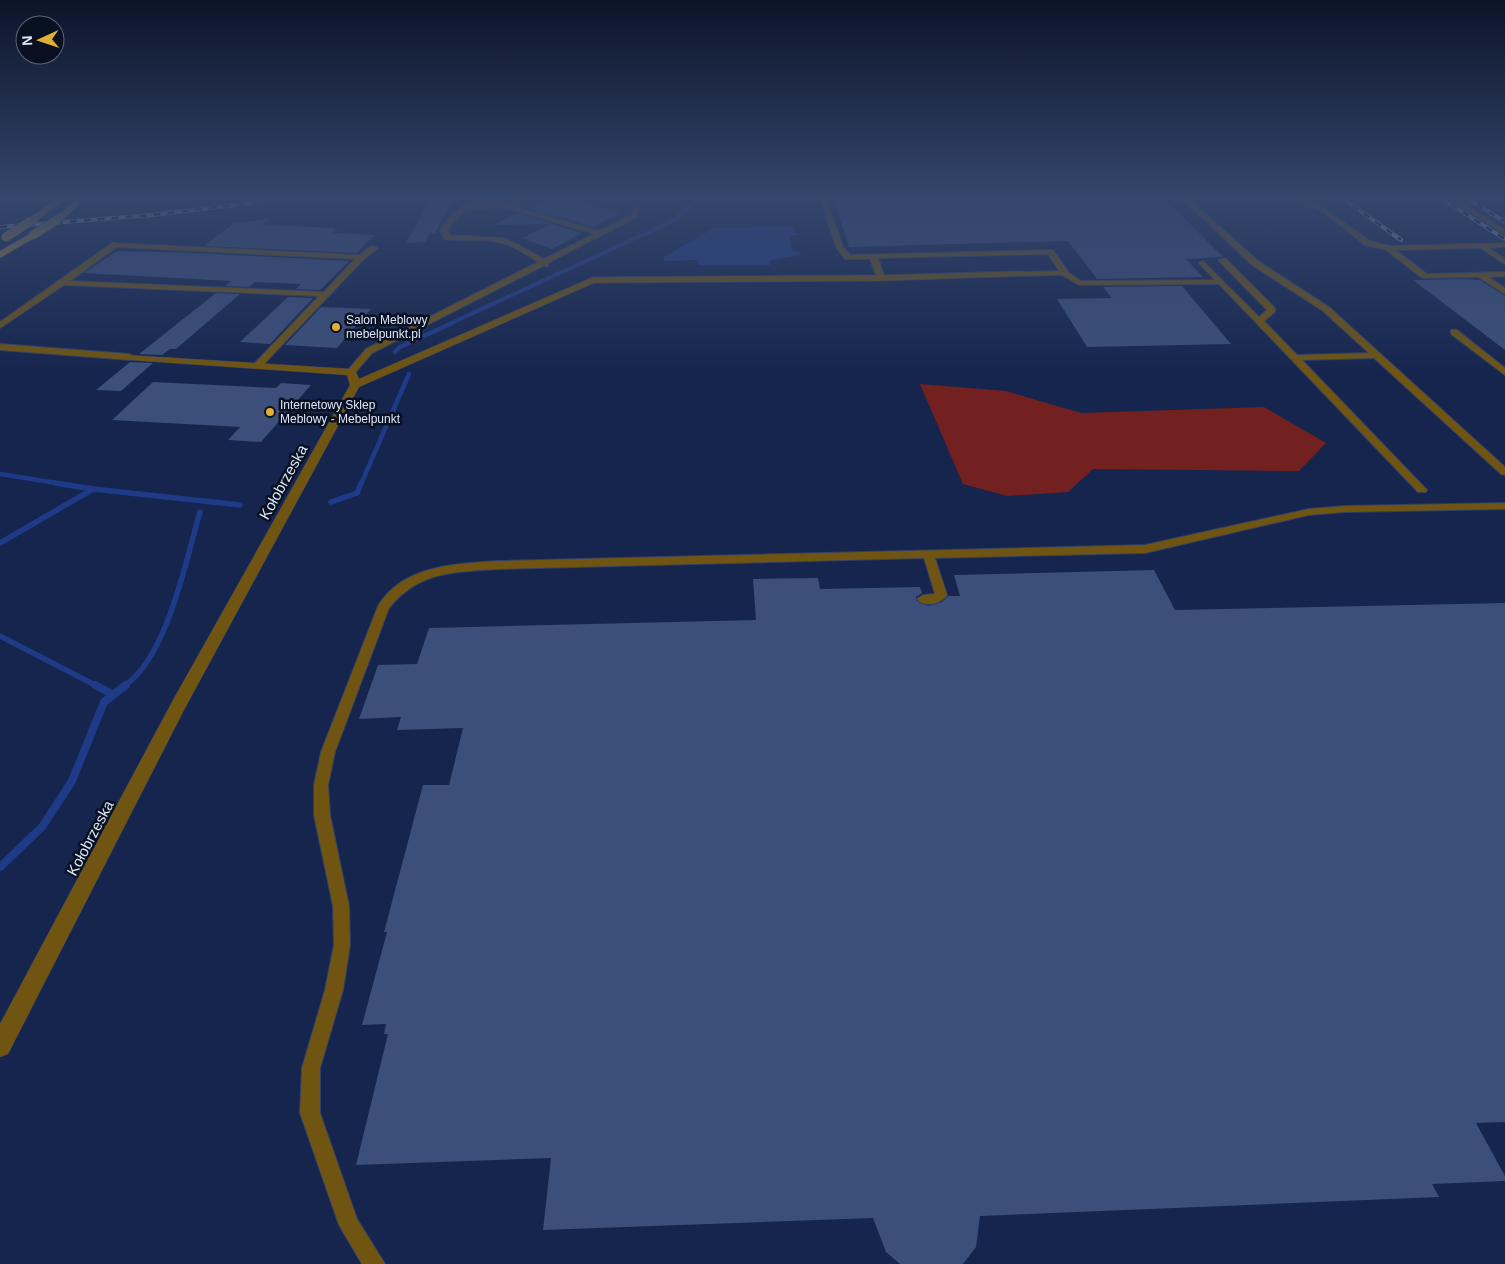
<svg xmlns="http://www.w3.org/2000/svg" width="1505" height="1264" font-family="Arial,sans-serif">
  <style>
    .green { fill: #722120 }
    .water { fill: #1e3b88 }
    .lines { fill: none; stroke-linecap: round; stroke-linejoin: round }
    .stream-far3 { stroke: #1e3b88; stroke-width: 4 }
    .stream-far2 { stroke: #1e3b88; stroke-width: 4.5 }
    .stream-far1 { stroke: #1e3b88; stroke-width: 5.5 }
    .stream { stroke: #1e3b88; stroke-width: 8 }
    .building { fill: #3b4f7a }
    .lane-casing { stroke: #314066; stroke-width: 2 }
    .street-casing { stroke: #314066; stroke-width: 1 }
    .primary-casing { stroke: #314066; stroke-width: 1 }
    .lane { fill: #705512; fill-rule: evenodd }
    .street { fill: #705512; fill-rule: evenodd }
    .primary { fill: #a5853c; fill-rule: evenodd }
    .rail-casing { stroke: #9ba7c2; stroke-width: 4 }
    .rail { stroke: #081021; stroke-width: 2.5; stroke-dasharray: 7; stroke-linecap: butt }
    .primary-bridge-casing { stroke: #314066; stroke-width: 9; stroke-linecap: butt }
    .primary-bridge { stroke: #a5853c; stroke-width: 9 }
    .poi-dot { fill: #e1af34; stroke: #081021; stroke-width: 2 }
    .labels { text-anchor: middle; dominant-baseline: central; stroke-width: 5; stroke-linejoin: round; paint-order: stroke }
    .far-poi-label { font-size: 12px; fill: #dde7fc; stroke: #081021; text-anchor: start }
    .street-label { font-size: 15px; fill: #dde7fc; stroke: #081021 }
  </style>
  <rect width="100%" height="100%" fill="#15254d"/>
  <path class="green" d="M 920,384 L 1006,391 L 1081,413 L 1264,407 L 1326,443 L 1299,471 L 1093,469 L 1068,492 L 1007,496 L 963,484 Z"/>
  <path class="water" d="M 792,226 L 795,233 L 799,233 L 800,235 L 789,236 L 792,251 L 800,252 L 801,255 L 771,260 L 770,265 L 699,265 L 698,260 L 664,261 L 664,257 L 714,228 Z"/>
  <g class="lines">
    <path class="stream-far3" d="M 449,324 L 675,220 L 698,197"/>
    <path class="stream-far2" d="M 395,352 L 400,347 L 452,323
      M 0,474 L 63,484
      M 361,484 L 409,374"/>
    <path class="stream-far1" d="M 55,483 L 93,489
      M 331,502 L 357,493 L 361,483
      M 0,543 L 93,489 L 240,505
      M 0,636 L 97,686
      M 124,686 C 167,658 186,560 200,512"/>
    <path class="stream" d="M 95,685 L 112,694
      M 0,867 L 42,827 L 72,781 L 104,702 L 126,685"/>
  </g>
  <path class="building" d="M 432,197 L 454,197 L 435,233 L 430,233 L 425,242 L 406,243 Z
    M 552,197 L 564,197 L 620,213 L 593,227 L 528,208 Z
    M 833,197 L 1163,197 L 1223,257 L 1186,259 L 1203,277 L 1097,279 L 1068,241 L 849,247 Z
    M 518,213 L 582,233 L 552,249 L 522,238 L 552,224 L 493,225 Z
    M 269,219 L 262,225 L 338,228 L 333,233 L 375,235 L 357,253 L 204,246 L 234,223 Z
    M 117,251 L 195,253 L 349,261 L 320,290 L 296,289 L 301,284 L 255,282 L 249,287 L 225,286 L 231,281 L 84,273 Z
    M 1464,279 L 1480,280 L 1505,296 L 1505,350 L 1413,280 Z
    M 1182,286 L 1231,344 L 1087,347 L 1057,299 L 1112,298 L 1103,287 Z
    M 216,293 L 240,294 L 176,349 L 170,349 L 162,355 L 139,354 Z
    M 288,297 L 313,298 L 270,344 L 240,342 Z
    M 321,307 L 371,309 L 337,348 L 285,345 Z
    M 130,362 L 153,363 L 121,391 L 96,390 Z
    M 153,382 L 276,388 L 281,383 L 311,385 L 261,442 L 228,440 L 240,427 L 112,420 Z
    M 1154,570 L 1175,610 L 1505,603 L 1505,1122 L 1476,1123 L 1505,1176 L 1505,1181 L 1432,1184 L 1439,1197 L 980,1216 L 976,1247 L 963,1264 L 900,1264 L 886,1252 L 873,1218 L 543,1230 L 551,1158 L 356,1165 L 388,1034 L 384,1034 L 386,1024 L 362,1025 L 387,932 L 384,932 L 423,785 L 449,785 L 463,728 L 397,730 L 401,717 L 359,719 L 378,665 L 417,664 L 429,628 L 756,620 L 753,579 L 818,578 L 820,589 L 920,587 L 922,593 L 916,597 L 916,600 L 928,606 L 942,602 L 948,596 L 960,596 L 954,575 Z"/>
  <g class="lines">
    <defs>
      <path id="lane" d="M 2,197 L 61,198 L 64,200 L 61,202 L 3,201 L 0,199 Z
        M 484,197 L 506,200 L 507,204 L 599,231 L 632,215 L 634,206 L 639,207 L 637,217 L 548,263 L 548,266 L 543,266 L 372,353 L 354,374 L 348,374 L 348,370 L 366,349 L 538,262 C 524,253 509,243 492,241 C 476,239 460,242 444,239 L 440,230 C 451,214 464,201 484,197 ZM 487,201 L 500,202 L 472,205 ZM 503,207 L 594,234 L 544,259 L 519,245 L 502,238 L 450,235 L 448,230 C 463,204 476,211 503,207 Z
        M 820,197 L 826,197 L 843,247 L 850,255 L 1050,250 L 1053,250 L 1069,273 L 1081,281 L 1215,280 L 1199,263 L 1203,261 L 1259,317 L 1267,310 L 1218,260 L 1225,258 L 1275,308 L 1275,312 L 1264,321 L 1297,355 L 1369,353 L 1323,311 L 1252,265 L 1180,197 L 1187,197 L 1258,261 L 1329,307 L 1505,467 L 1505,475 L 1501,474 L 1374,358 L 1302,360 L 1427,490 L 1426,492 L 1418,492 L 1219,284 L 1079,285 L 1062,275 L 1020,276 L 1020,272 L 1023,272 L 1059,271 L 1048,254 L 878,258 L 885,278 L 881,280 L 877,278 L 870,259 L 845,259 L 836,247 Z
        M 1293,197 L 1300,197 L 1324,208 L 1370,241 L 1389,246 L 1505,243 L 1505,247 L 1489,248 L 1505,259 L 1505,264 L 1480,248 L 1396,250 L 1427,274 L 1505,272 L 1505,276 L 1488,277 L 1505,288 L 1505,294 L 1478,277 L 1422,278 L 1386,250 L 1365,245 L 1320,210 L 1300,203 Z
        M 1446,197 L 1454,197 L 1505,230 L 1505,235 Z
        M 112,243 L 359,255 L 371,246 L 378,248 L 364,259 L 260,368 L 254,368 L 254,364 L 319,296 L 64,285 L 0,328 L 0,322 ZM 117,247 L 355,259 L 324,292 L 70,281 Z
        M 1451,330 L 1457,330 L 1505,368 L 1505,375 L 1451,334 Z
        M 0,344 L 130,354 L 134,357 L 130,360 L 0,350 Z
        M 1505,503 L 1505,509 L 1345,512 L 1309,515 L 1145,553 L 935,558 L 947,595 C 941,604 924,608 917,599 L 923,595 L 935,594 L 924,558 L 498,569 C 454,572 419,571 389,608 L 335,752 L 328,785 L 330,815 L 349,906 L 350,945 L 343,990 L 320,1068 L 320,1113 L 357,1219 L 385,1264 L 362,1264 L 339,1225 L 300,1113 L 302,1068 L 325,990 L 334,945 L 333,906 L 314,815 L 314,785 L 321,752 L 378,606 C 403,565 455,564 498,561 L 1145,545 L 1309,509 L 1345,506 Z"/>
      <path id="street" d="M 1023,271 L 1028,274 L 1026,276 L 881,281 L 594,283 L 359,387 L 185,708 L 8,1054 L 0,1057 L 0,1024 L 172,702 L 350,385 L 347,375 L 130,360 L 126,359 L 126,355 L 351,369 L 355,370 L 359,379 L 593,277 L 881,275 Z"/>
      <path id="primary" d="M 60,197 L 69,197 L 34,223 L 28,223 L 28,219 Z
        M 79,197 L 88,197 L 61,221 L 55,221 L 55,217 Z
        M 33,232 L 37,235 L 36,237 L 0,258 L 0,251 Z"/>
    </defs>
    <use href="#lane" class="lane-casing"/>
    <use href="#street" class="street-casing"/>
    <use href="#primary" class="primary-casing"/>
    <use href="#lane" class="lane"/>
    <use href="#street" class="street"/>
    <use href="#primary" class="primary"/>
    <defs>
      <path id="rail" d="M 1341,197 L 1401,240
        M 1439,197 L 1505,239
        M 1465,197 L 1505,222
        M 0,227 L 152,215 L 301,197"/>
    </defs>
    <use href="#rail" class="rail-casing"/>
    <use href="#rail" class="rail"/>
    <defs>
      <path id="primary-bridge" d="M 33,235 L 58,219
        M 6,237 L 31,221"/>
    </defs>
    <use href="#primary-bridge" class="primary-bridge-casing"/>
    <use href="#primary-bridge" class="primary-bridge"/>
  </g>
  <linearGradient id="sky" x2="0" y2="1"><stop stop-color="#0c142a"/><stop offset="0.53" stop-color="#35466d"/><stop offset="1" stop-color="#35466d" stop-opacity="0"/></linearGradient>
  <rect width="1505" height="374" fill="url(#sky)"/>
  <g class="poi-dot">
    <circle cx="336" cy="327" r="5"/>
    <circle cx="270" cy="412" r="5"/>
  </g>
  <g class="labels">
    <g class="far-poi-label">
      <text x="346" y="320">Salon Meblowy<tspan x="346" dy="14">mebelpunkt.pl</tspan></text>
      <text x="280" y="405">Internetowy Sklep<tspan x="280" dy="14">Meblowy - Mebelpunkt</tspan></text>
    </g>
    <g class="street-label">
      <text transform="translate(283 482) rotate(-61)">Kołobrzeska</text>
      <text transform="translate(90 838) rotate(-62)">Kołobrzeska</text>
    </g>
  </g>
  <g transform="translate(40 40) rotate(267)"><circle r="24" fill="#081021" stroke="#5d6679"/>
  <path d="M0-4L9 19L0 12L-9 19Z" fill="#e1af34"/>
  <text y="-8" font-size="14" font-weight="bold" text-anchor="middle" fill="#dde7fc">N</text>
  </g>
</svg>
